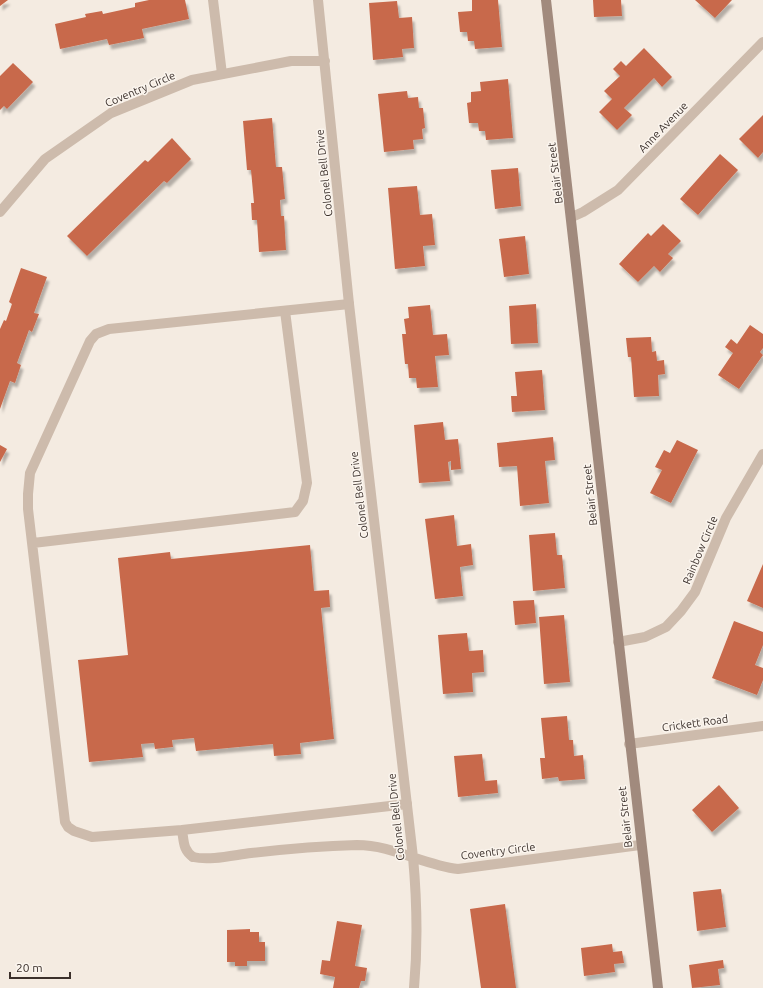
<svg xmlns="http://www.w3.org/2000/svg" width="763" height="988" font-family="Ubuntu,sans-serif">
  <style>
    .building { fill: #c8694b; filter: url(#shadow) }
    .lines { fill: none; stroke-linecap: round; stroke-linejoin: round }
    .service { stroke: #cdbbac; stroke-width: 10 }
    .minor { stroke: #cdbbac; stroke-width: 10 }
    .secondary { stroke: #a18a7d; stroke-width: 10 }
    .labels { text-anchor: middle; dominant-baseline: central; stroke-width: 3; stroke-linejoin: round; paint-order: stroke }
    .street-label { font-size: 11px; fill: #3b302b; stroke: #fbf5ee }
  </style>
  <defs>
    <filter id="shadow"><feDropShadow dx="2.5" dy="4.5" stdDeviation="1" flood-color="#0004"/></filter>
  </defs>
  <rect width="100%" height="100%" fill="#f4ebe1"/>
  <path class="building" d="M 0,0 L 8,0 L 0,6 Z
    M 149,0 L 185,0 L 189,19 L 142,29 L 144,38 L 109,45 L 107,39 L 60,49 L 55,24 L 86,17 L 85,14 L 102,11 L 103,14 L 135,7 L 135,3 Z
    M 472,0 L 498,0 L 502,47 L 475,49 L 474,41 L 468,41 L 467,32 L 460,32 L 458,12 L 472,11 Z
    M 593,0 L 621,0 L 622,16 L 594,17 Z
    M 695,0 L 732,0 L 715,18 Z
    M 397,1 L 399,18 L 412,17 L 414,48 L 402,49 L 403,57 L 373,60 L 369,3 Z
    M 644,48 L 672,77 L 662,87 L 654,78 L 624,108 L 632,115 L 617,130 L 599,112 L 612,99 L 604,91 L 620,76 L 613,69 L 621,61 L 626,66 Z
    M 13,63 L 33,82 L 7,109 L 4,106 L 0,110 L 0,76 Z
    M 508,79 L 513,138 L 486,140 L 485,131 L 479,131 L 478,123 L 469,123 L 467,103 L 471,102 L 471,92 L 481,91 L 480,82 Z
    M 407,91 L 408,98 L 418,97 L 419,108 L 423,108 L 425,128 L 422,129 L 423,139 L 413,140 L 414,149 L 384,152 L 378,94 Z
    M 763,115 L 763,152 L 758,158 L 739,139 Z
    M 272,118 L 276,167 L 282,167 L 285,199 L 280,200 L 281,216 L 284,216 L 286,250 L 259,252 L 257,220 L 252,220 L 251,203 L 254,203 L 251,170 L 247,170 L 243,121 Z
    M 172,138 L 191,159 L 167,183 L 164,181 L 87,256 L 67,236 L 145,160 L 148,162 Z
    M 720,154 L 738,170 L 698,215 L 680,199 Z
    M 518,168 L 521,206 L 495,209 L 491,170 Z
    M 417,186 L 420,215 L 432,214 L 435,245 L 423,246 L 425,266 L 395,269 L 388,188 Z
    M 663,224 L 681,241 L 668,254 L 673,258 L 660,272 L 654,266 L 638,282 L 619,264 L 648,233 L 651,236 Z
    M 525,236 L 529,274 L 504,277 L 499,239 Z
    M 21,268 L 47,277 L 34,313 L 39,314 L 32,332 L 29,330 L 17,363 L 21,365 L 15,383 L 10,381 L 0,409 L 0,329 L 4,320 L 6,321 L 12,304 L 9,302 Z
    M 536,304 L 538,343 L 511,344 L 509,306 Z
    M 430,305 L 433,335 L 447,334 L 449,355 L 435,356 L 438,387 L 417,388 L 416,378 L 409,378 L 408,364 L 405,364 L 402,334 L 406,334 L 404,319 L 409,318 L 408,307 Z
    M 750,325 L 763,334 L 763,348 L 760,352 L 763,355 L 739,389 L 718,375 L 733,353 L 725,347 L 731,339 L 737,344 Z
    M 651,337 L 652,352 L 656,351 L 657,361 L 664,360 L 665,374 L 658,375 L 659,396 L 634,397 L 631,357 L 628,357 L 626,338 Z
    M 542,370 L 545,410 L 512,412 L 511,396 L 517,396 L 515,372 Z
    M 443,422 L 445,440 L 458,439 L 461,469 L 451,470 L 451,461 L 448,462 L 450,481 L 419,483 L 414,425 Z
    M 553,437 L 555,460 L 545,461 L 549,503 L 520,506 L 517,466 L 499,467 L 497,443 Z
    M 677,440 L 698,450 L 671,503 L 650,493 L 662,470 L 655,467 L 664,450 L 670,453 Z
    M 0,445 L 7,449 L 0,462 Z
    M 454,515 L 457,546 L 471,544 L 473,565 L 460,567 L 463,596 L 435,599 L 425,519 Z
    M 555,533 L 557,555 L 562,555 L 565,588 L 533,591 L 529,535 Z
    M 310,545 L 314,591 L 329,590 L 330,607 L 321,608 L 334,739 L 300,743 L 301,754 L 274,756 L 273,744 L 196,751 L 194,738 L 172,740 L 173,747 L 155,749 L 154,743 L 141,744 L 143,757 L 89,762 L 78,660 L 128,655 L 118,558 L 170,552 L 171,559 Z
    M 763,564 L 763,608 L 747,601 Z
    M 534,600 L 536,623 L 515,625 L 513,601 Z
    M 564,615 L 570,682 L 544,684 L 539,617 Z
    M 734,621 L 763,632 L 763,645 L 755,665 L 763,668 L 763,680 L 757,695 L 712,678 Z
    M 467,633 L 469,651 L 483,650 L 484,672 L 472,673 L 473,692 L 443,694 L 438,635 Z
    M 567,716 L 569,740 L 573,740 L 574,756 L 583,755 L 585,779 L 559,781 L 558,777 L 542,779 L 540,758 L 545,758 L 541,718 Z
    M 482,754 L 485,781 L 497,780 L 498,793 L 458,797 L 454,756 Z
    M 719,785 L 739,808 L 712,832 L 692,810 Z
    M 721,889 L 726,927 L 697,931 L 693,892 Z
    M 505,904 L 516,988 L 481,988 L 470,909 Z
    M 337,921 L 362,925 L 355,966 L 367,968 L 365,981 L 361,981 L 359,988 L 333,988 L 335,977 L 320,974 L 322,960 L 330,961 Z
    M 250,929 L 250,932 L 259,932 L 259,942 L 265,942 L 265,961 L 247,961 L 247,966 L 235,966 L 235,962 L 227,962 L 227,930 Z
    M 612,944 L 613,952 L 622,951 L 624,963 L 614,964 L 615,972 L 584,976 L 581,948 Z
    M 723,960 L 724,968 L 718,969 L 720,985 L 692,988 L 689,965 Z"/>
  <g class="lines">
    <path class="service" d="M 213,0 L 222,74
      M 349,304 L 109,329 L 96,334 L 90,341 L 30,473 L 28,494 L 28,509 L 65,822 L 68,827 L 74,831 L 92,837 L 182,830 L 407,804
      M 33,543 L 295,512 L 303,501 L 307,483 L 285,311
      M 182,830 C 184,842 183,850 193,857"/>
    <path class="minor" d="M 318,0 L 349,304 L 413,857 C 417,901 418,944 414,988
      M 0,212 L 45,159 L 111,113 L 192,80 L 291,61 L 325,61
      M 572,217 L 583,212 L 618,190 L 763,42
      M 618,642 L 645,637 L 666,627 L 681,611 L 695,592 L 726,518 L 763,454
      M 629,744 L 763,726
      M 193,857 C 210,861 234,855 251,853 C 286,849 322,846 357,845 C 392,845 424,865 458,869 L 640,845"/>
    <path class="secondary" d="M 546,0 C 586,329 618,659 658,988"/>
  </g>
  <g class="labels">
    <g class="street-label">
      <text transform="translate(140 89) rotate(-23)">Coventry Circle</text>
      <text transform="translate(663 127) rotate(-46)">Anne Avenue</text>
      <text transform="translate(324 173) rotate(-96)">Colonel Bell Drive</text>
      <text transform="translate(555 173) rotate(-97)">Belair Street</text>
      <text transform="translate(359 495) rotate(-97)">Colonel Bell Drive</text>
      <text transform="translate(590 495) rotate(-96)">Belair Street</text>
      <text transform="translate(700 550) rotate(-67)">Rainbow Circle</text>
      <text transform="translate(695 723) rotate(-8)">Crickett Road</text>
      <text transform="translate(396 817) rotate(-96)">Colonel Bell Drive</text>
      <text transform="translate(625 817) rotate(-96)">Belair Street</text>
      <text transform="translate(498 851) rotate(-7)">Coventry Circle</text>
    </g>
  </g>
  <path d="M10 972v6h60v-6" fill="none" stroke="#3b302b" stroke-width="2"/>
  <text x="16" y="972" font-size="12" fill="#3b302b" stroke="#fbf5ee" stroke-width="3" paint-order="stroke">20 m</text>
</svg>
